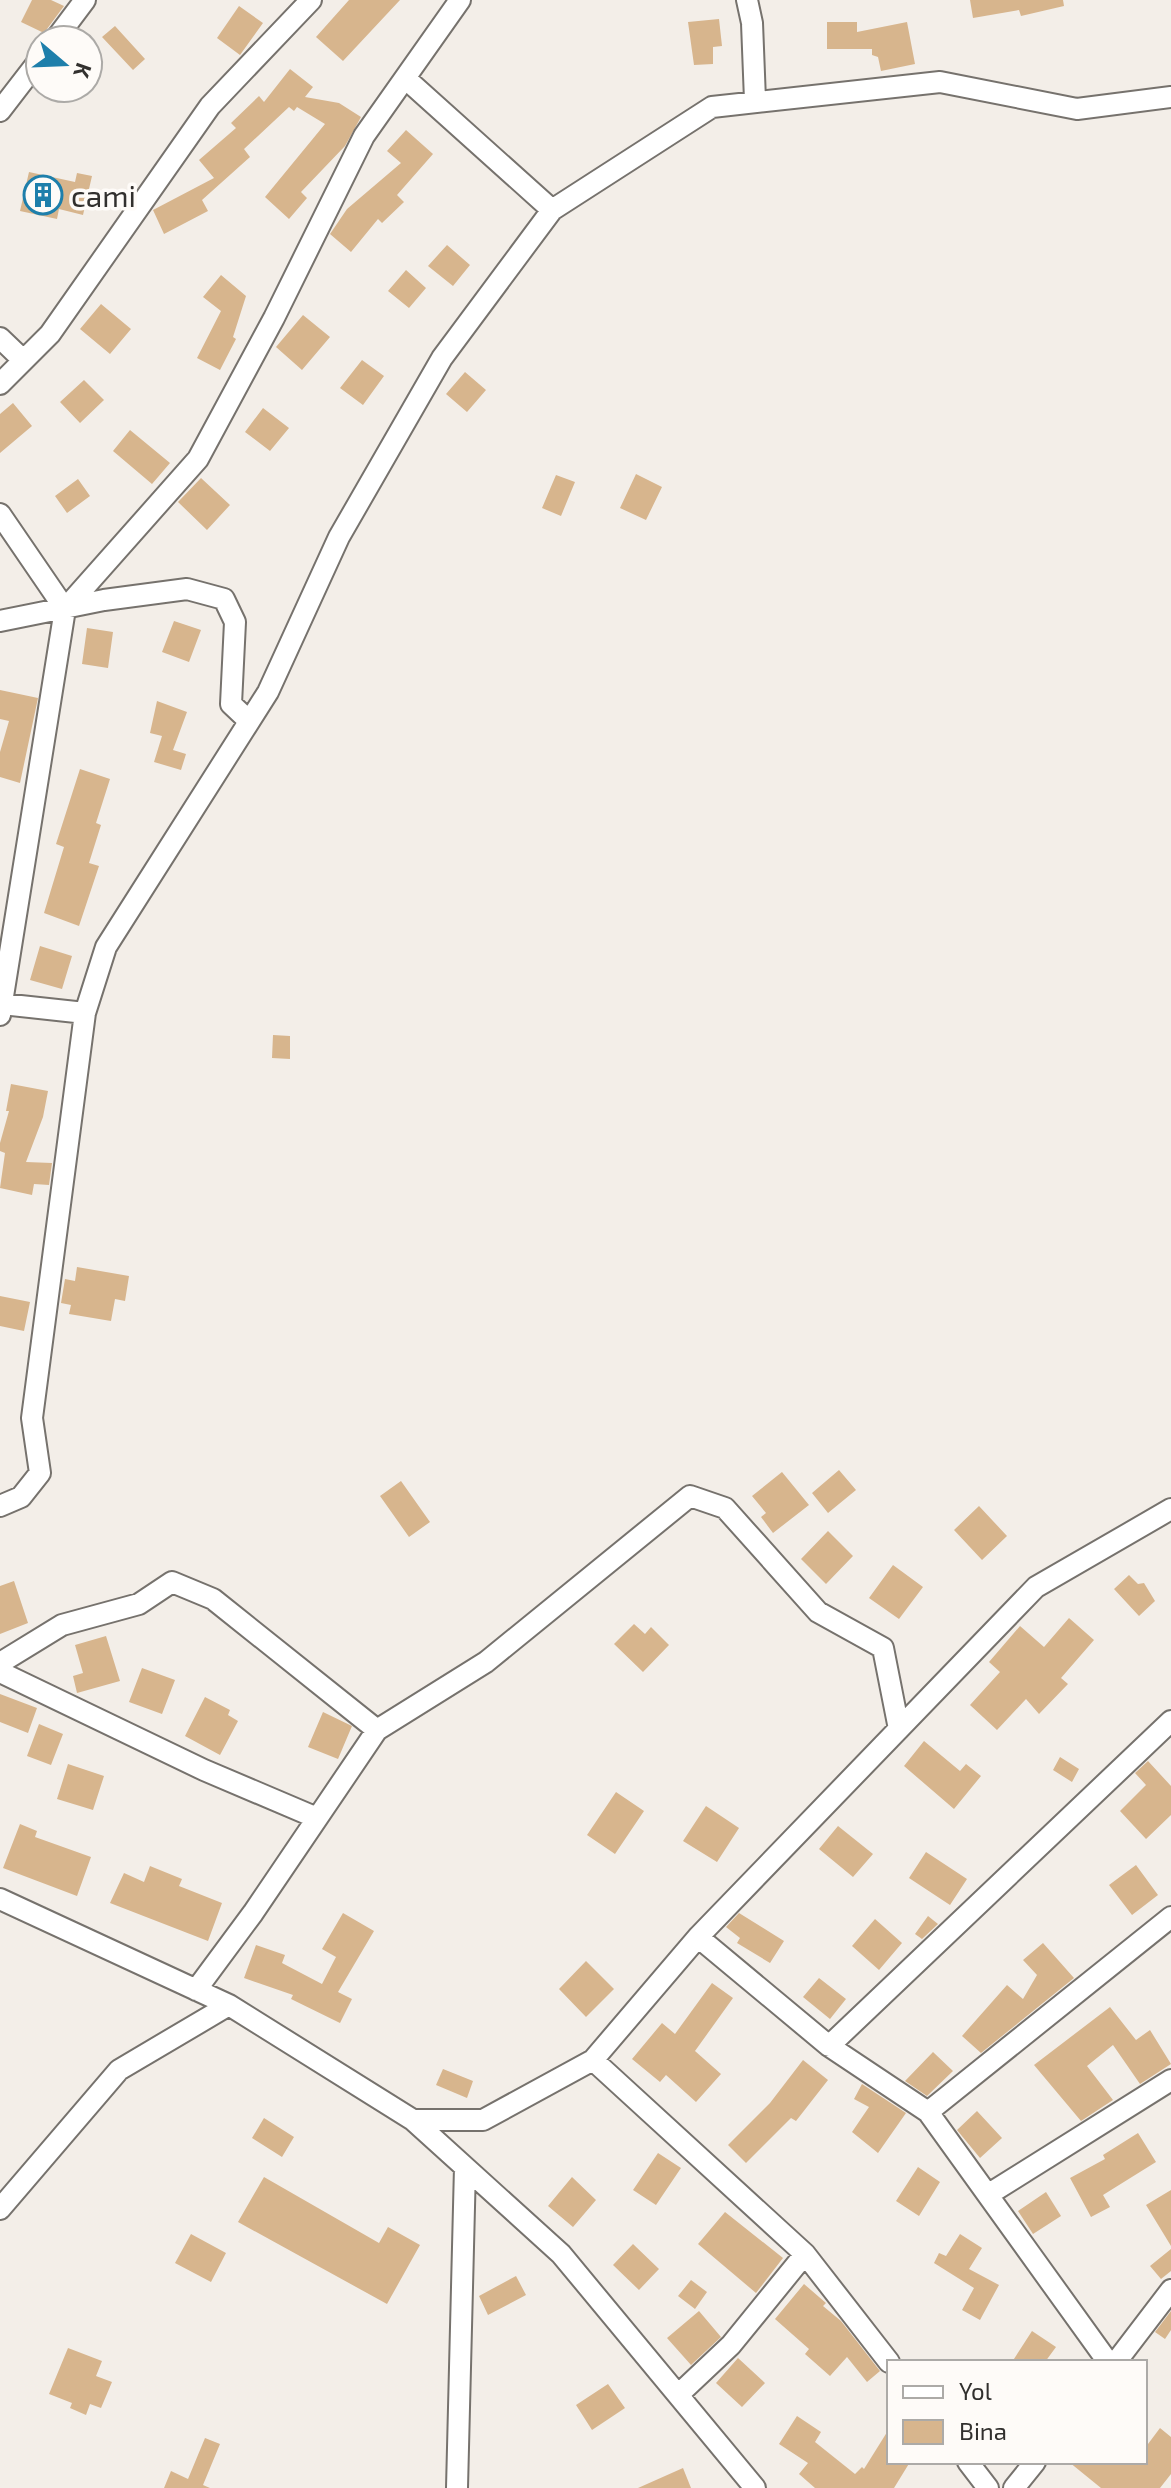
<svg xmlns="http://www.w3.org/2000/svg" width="1171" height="2488" font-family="'Exo 2',sans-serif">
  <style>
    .building { fill: #d7b58d }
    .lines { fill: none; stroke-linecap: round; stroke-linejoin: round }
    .street-casing { stroke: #76726d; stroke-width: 24 }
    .street { stroke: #fff; stroke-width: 20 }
    .labels { text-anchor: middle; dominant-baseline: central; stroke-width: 7; stroke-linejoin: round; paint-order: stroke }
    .poi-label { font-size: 30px; fill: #32302e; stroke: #fefbf8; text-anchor: start }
  </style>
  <rect width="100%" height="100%" fill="#f3eee8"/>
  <path class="building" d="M 32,0 L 51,0 L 64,6 L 44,33 L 21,22 Z
    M 349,0 L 400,0 L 343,61 L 316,37 Z
    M 970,0 L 1063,0 L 1064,6 L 1021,16 L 1019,10 L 973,18 Z
    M 239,6 L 263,23 L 240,55 L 217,38 Z
    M 719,19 L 722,46 L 713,47 L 713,64 L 694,65 L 688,22 Z
    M 827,22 L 857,22 L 857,32 L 907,22 L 915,64 L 881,71 L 878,57 L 872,55 L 872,49 L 827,49 Z
    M 115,26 L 145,59 L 133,70 L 102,37 Z
    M 290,69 L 313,87 L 305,97 L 339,103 L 361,117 L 345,146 L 301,192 L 307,198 L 289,219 L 265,197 L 325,124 L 297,107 L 294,111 L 289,107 L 244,149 L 250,157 L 202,200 L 208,211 L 164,234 L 153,210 L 214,178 L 199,160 L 236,128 L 231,123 L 259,96 L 264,102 Z
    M 406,130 L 433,154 L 397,195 L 404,202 L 382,223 L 378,219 L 351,252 L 330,234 L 347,209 L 401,163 L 387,151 Z
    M 29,172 L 75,182 L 77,173 L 92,176 L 83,215 L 59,209 L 57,219 L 20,211 Z
    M 447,245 L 470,265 L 453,286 L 428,266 Z
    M 406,270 L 426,288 L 409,308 L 388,291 Z
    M 221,275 L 246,296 L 233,337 L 236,339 L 220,370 L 197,358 L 221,311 L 203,297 Z
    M 101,304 L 131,329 L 110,354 L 80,329 Z
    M 303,315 L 330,337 L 302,370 L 276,347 Z
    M 362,360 L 384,376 L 363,405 L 340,388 Z
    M 465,372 L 486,390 L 467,412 L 446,394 Z
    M 84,380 L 104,400 L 80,423 L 60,402 Z
    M 13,403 L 32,426 L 0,453 L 0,414 Z
    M 263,408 L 289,428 L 270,451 L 245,432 Z
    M 130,430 L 170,463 L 152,484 L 113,451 Z
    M 636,474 L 662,487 L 646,520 L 620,508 Z
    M 556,475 L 575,482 L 561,516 L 542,508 Z
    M 201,478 L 230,505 L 207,530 L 178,502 Z
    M 78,479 L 90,496 L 67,513 L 55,496 Z
    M 174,621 L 201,630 L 189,662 L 162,652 Z
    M 87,628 L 113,632 L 108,668 L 82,664 Z
    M 0,690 L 38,698 L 20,783 L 0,777 L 0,752 L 9,721 L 0,719 Z
    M 157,701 L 187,712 L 173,750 L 186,754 L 181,770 L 154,762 L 162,736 L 150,733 Z
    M 80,769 L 110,779 L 96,823 L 101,825 L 89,863 L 99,866 L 79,926 L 44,913 L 64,847 L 56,844 Z
    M 40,946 L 72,956 L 62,989 L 30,980 Z
    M 273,1035 L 290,1036 L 290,1059 L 272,1058 Z
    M 11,1084 L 48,1091 L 43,1117 L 26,1162 L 52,1163 L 49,1185 L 34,1184 L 32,1195 L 0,1188 L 5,1153 L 0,1151 L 0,1143 L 9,1111 L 6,1111 Z
    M 77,1267 L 129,1276 L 125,1301 L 115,1299 L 111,1321 L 69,1314 L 71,1305 L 61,1303 L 65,1279 L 75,1281 Z
    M 0,1296 L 30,1302 L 24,1331 L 0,1326 Z
    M 839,1470 L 856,1490 L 828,1513 L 812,1493 Z
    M 782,1472 L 809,1505 L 773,1533 L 761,1517 L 766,1513 L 752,1496 Z
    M 401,1481 L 430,1522 L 409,1537 L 380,1496 Z
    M 979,1506 L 1007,1536 L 982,1560 L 954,1530 Z
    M 828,1531 L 853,1556 L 826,1584 L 801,1559 Z
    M 893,1565 L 923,1587 L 899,1619 L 869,1598 Z
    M 1129,1575 L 1138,1584 L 1144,1583 L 1155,1601 L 1139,1616 L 1114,1589 Z
    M 14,1581 L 28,1623 L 0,1634 L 0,1586 Z
    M 1069,1618 L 1094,1640 L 1061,1678 L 1068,1684 L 1039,1714 L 1026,1699 L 997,1730 L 970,1705 L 1000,1672 L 989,1662 L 1020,1626 L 1044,1647 Z
    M 634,1624 L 645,1634 L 651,1627 L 669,1645 L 643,1672 L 614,1644 Z
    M 106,1636 L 120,1681 L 77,1693 L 73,1676 L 83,1673 L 75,1645 Z
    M 142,1668 L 175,1680 L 162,1714 L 129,1702 Z
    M 0,1694 L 37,1708 L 28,1733 L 0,1722 Z
    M 205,1697 L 230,1710 L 228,1715 L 238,1721 L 220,1755 L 185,1736 Z
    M 323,1712 L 352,1726 L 338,1759 L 308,1747 Z
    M 39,1724 L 63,1734 L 51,1765 L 27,1756 Z
    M 924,1741 L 960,1771 L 966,1764 L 981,1776 L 954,1809 L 904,1766 Z
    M 1060,1757 L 1079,1769 L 1072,1782 L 1053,1770 Z
    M 1148,1761 L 1171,1786 L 1171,1815 L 1146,1839 L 1120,1811 L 1146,1785 L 1135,1773 Z
    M 68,1764 L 104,1776 L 93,1810 L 57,1799 Z
    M 616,1792 L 644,1811 L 615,1854 L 587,1835 Z
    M 706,1806 L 739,1828 L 717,1862 L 683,1841 Z
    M 20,1824 L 37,1831 L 35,1837 L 91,1857 L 77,1896 L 3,1868 Z
    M 838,1826 L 873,1854 L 853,1877 L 819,1849 Z
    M 926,1852 L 967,1879 L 950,1905 L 909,1878 Z
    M 1136,1865 L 1158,1895 L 1132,1915 L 1109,1885 Z
    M 150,1866 L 182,1879 L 179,1886 L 222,1903 L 208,1941 L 110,1903 L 124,1873 L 144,1882 Z
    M 343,1913 L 374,1931 L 338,1992 L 352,1999 L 340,2023 L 291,1999 L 293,1995 L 244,1978 L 256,1945 L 285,1955 L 282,1963 L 322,1984 L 336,1957 L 322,1949 Z
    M 739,1913 L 784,1941 L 770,1963 L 737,1943 L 740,1938 L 726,1927 Z
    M 928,1916 L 938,1924 L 922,1939 L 915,1934 Z
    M 875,1919 L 902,1943 L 879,1970 L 852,1946 Z
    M 1043,1943 L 1074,1978 L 981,2053 L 962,2036 L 1007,1985 L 1023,1999 L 1037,1975 L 1023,1960 Z
    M 586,1961 L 614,1989 L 586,2017 L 559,1989 Z
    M 819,1978 L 846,1999 L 830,2019 L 803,1997 Z
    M 712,1983 L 733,1998 L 695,2051 L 721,2074 L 696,2102 L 666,2075 L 660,2082 L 632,2059 L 662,2023 L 675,2034 Z
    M 1110,2007 L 1136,2040 L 1150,2030 L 1171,2064 L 1140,2084 L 1113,2045 L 1087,2066 L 1113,2100 L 1081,2121 L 1034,2065 Z
    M 933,2052 L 953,2071 L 927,2096 L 905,2081 Z
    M 803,2060 L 828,2080 L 796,2121 L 791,2118 L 746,2163 L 728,2145 L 770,2103 Z
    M 443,2069 L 473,2081 L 467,2098 L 436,2085 Z
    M 862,2084 L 906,2113 L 878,2153 L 852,2132 L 869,2107 L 854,2099 Z
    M 977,2111 L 1002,2138 L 980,2158 L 957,2130 Z
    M 264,2118 L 294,2137 L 282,2157 L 252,2138 Z
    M 1138,2133 L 1156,2162 L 1103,2195 L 1110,2207 L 1091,2217 L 1070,2178 L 1105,2159 L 1103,2155 Z
    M 658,2153 L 681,2168 L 656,2205 L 633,2190 Z
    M 918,2167 L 940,2182 L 919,2216 L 896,2201 Z
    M 264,2177 L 379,2243 L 388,2227 L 420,2245 L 387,2304 L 238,2222 Z
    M 572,2177 L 596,2200 L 573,2227 L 548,2206 Z
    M 1171,2190 L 1171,2246 L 1146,2205 Z
    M 1046,2192 L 1061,2216 L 1033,2234 L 1018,2211 Z
    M 725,2212 L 783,2258 L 756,2293 L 698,2244 Z
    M 191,2234 L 226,2253 L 211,2282 L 175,2263 Z
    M 960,2234 L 982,2248 L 969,2269 L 999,2285 L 980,2320 L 962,2310 L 974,2288 L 934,2263 L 939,2253 L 946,2256 Z
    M 633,2244 L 659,2269 L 639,2290 L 613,2265 Z
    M 1171,2249 L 1171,2271 L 1161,2279 L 1150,2266 Z
    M 516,2276 L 526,2295 L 488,2315 L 479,2296 Z
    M 691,2280 L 707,2292 L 695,2309 L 678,2296 Z
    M 804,2284 L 826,2303 L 823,2306 L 841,2321 L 880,2371 L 867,2382 L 847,2357 L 830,2376 L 805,2354 L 809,2349 L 775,2319 Z
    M 699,2311 L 721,2337 L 691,2365 L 667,2338 Z
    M 1171,2311 L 1171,2330 L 1165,2339 L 1155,2332 Z
    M 1032,2331 L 1056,2347 L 1045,2362 L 1012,2362 Z
    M 68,2348 L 102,2361 L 96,2376 L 112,2382 L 101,2408 L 90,2404 L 86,2415 L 70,2408 L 72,2403 L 49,2394 Z
    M 738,2358 L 765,2383 L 742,2407 L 716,2383 Z
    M 608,2384 L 625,2408 L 592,2430 L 576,2405 Z
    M 797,2416 L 821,2432 L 815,2442 L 855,2474 L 862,2467 L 864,2469 L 889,2429 L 889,2462 L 910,2462 L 894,2488 L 815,2488 L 799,2474 L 808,2463 L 779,2444 Z
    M 1160,2428 L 1171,2437 L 1171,2474 L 1160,2488 L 1101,2488 L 1069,2462 L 1145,2462 L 1145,2448 Z
    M 205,2438 L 220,2444 L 203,2485 L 210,2488 L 164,2488 L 171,2471 L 188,2479 Z
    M 683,2468 L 691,2488 L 638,2488 Z"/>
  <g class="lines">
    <defs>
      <path id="street" d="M 747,0 L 752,23 L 755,100
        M 55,40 L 85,0
        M 405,78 L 552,210
        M 0,111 L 40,59
        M 0,338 L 23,360
        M 0,384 L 50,334 L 210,106 L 311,0
        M 0,514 L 65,609
        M 0,621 L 104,600 L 187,589 L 224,599 L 235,622 L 231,704 L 249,721
        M 2,1004 L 85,1013
        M 0,1015 L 65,609 L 198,459 L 274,318 L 364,136 L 460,0
        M 0,1506 L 21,1497 L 40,1473 L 32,1418 L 85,1013 L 106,947 L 268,692 L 339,537 L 442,358 L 552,210 L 712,107 L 940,82 L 1077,109 L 1171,97
        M 0,1663 L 62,1625 L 139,1604 L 172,1582 L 213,1599 L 377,1730
        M 0,1672 L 204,1770 L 317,1818
        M 0,1899 L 229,2005 L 413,2120 L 561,2254 L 755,2488
        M 698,1937 L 829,2046 L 928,2112 L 1108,2362
        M 196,1990 L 253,1913 L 377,1730 L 486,1662 L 690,1496 L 725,1508 L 818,1612 L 883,1648 L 899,1729
        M 829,2046 L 1171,1721
        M 593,2060 L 805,2254 L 889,2362
        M 928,2112 L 1171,1917
        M 413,2120 L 483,2120 L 593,2060 L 698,1937 L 1036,1587 L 1171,1509
        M 989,2194 L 1171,2080
        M 0,2209 L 119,2070 L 229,2005
        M 1116,2362 L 1171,2290
        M 678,2395 L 731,2345 L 805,2254
        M 968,2462 L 988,2488
        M 457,2488 L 465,2167
        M 1014,2488 L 1035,2462"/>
    </defs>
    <use href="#street" class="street-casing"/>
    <use href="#street" class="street"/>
  </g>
  <defs>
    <symbol id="building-ring" viewBox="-11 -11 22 22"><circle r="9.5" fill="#fefbf8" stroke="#1e7fab" stroke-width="1.5"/><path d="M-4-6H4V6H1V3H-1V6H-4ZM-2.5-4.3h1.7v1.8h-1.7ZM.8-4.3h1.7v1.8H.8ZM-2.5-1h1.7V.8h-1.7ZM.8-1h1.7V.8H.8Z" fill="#1e7fab"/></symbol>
  </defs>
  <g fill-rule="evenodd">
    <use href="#building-ring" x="21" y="173" width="44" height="44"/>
  </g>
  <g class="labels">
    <g class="poi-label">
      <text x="71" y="195">cami</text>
    </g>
  </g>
  <rect x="887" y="2360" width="260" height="104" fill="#fefbf8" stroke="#acaaa7" stroke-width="2"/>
  <rect x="903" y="2386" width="40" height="12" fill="#ffffff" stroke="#acaaa7" stroke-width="2"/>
  <text x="959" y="2400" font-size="24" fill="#32302e">Yol</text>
  <rect x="903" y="2420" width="40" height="24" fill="#d7b58d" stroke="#acaaa7" stroke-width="2"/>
  <text x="959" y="2440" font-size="24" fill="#32302e">Bina</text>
  <g transform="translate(64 64) rotate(109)"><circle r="38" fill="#fefbf8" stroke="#acaaa7" stroke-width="2"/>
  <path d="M0-6L14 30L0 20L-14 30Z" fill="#1e7fab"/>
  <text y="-12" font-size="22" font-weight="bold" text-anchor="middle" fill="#32302e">K</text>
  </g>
</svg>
